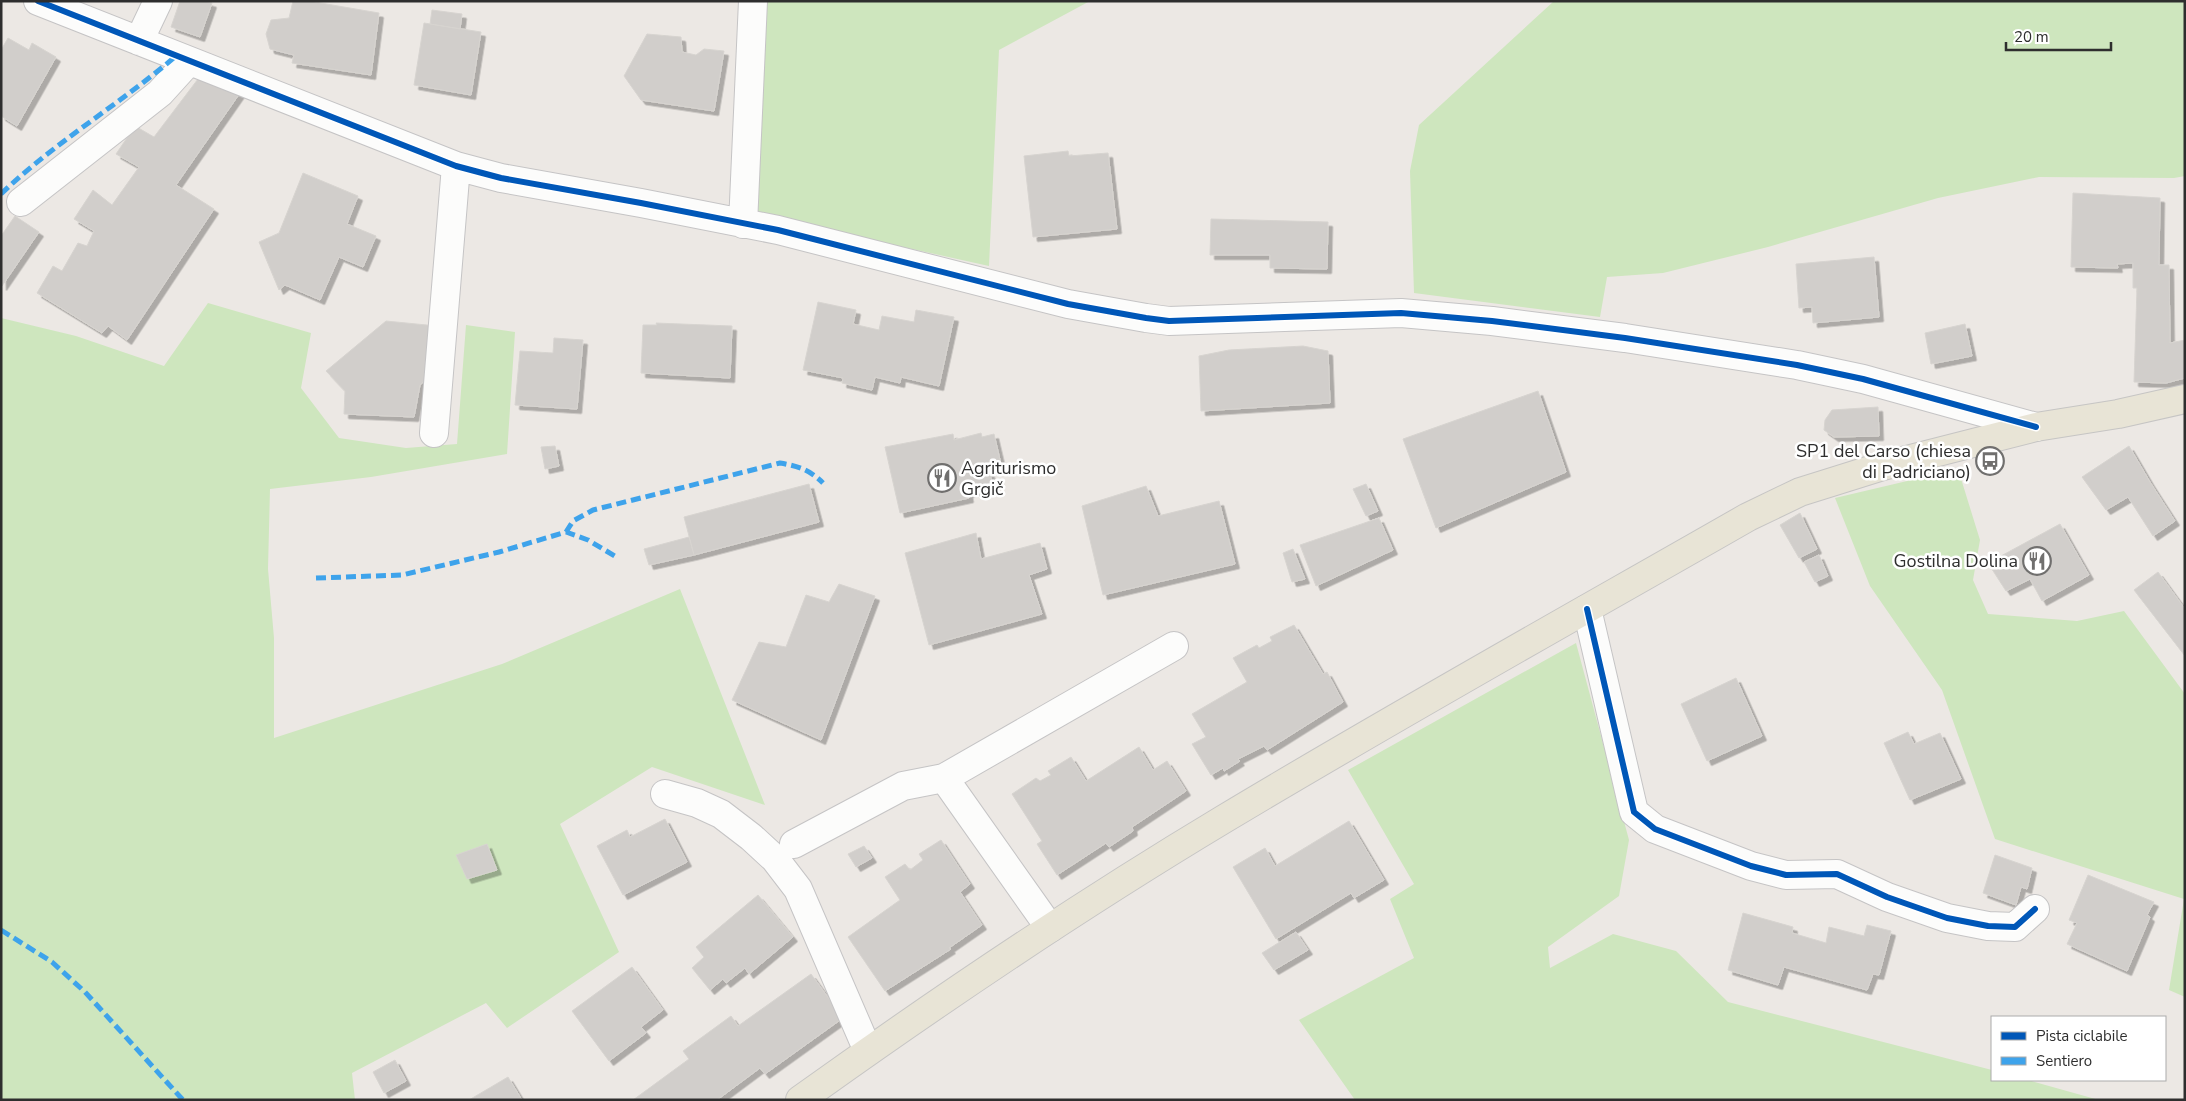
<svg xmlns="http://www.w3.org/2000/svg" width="2186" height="1101" font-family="'Nunito Sans',sans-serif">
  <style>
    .green { fill: #cee6be }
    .building { fill: #d1cecb; stroke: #d7d4d0; filter: url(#shadow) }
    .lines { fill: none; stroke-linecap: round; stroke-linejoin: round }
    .minor-casing { stroke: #c5c4c5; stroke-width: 30 }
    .major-casing { stroke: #c6c5c4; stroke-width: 30 }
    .minor { stroke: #fcfcfb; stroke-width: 28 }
    .major { stroke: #e8e4d6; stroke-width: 28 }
    .quiet { stroke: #3ea3eb; stroke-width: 5; stroke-dasharray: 10 5; stroke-linecap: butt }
    .cycleway-casing { stroke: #fff; stroke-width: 9 }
    .cycleway { stroke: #0057b8; stroke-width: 6 }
    .labels { text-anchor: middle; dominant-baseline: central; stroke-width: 5; stroke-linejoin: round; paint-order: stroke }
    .poi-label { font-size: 18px; fill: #2e2e2e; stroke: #fff; text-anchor: end }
  </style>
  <defs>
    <filter id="shadow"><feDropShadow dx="4.5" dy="4.5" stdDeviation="0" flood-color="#0004"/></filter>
  </defs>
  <rect width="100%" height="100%" fill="#ece8e4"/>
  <path class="green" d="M 763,1 L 1090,1 L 999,50 L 989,266 L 754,214 Z
    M 1554,1 L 2185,1 L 2185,176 L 2174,178 L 2039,177 L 1938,198 L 1768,247 L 1663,273 L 1607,277 L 1600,317 L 1414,293 L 1410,171 L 1419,125 Z
    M 208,303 L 311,333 L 301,388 L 339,438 L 406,448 L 457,444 L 466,325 L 515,332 L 507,454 L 371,477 L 270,489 L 268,569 L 274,638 L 274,738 L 502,664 L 680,589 L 765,805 L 652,767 L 560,824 L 619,952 L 507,1028 L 486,1003 L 352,1073 L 355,1100 L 1,1100 L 1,318 L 76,336 L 164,366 Z
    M 1958,469 L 1980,540 L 1973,580 L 1988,614 L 2077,621 L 2124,611 L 2185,694 L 2185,997 L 2169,990 L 2184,899 L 1995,839 L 1942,690 L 1870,586 L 1835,498 Z
    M 1576,643 L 1629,840 L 1619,896 L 1548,947 L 1550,968 L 1613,934 L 1676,951 L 1728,1002 L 1992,1070 L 1992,1080 L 2028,1080 L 2099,1100 L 1355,1100 L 1299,1020 L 1414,958 L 1390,899 L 1414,884 L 1348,770 Z"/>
  <path class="building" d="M 180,1 L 205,1 L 212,3 L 200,37 L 171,27 Z
    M 293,1 L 309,1 L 379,13 L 371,75 L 292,63 L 294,55 L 270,49 L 266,34 L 271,20 L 289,18 Z
    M 432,10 L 462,14 L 460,29 L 430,24 Z
    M 424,23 L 481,32 L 471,95 L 414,85 Z
    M 647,34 L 681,37 L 682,52 L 696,55 L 704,49 L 724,51 L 714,111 L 641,100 L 624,76 Z
    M 8,38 L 29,50 L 32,43 L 56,57 L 17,126 L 1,116 L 1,50 Z
    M 201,75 L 240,93 L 176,185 L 214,209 L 127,340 L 108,326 L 102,333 L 37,293 L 53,266 L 62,271 L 78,243 L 87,246 L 94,231 L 74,219 L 93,190 L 112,205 L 139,167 L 116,154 L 135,126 L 154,137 Z
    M 1068,151 L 1069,156 L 1108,153 L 1117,229 L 1033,237 L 1024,156 Z
    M 303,173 L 358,196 L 347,224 L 376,236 L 363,267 L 339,257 L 320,300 L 285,285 L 279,290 L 259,242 L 279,233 Z
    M 2073,193 L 2160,198 L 2159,265 L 2169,265 L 2170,343 L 2185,340 L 2185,378 L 2166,383 L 2134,382 L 2137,288 L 2133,288 L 2133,263 L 2117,264 L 2118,268 L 2071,267 Z
    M 15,216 L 39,232 L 2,286 L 1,236 Z
    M 1211,219 L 1328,222 L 1327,269 L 1270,268 L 1270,255 L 1210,255 Z
    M 1874,257 L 1879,317 L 1813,323 L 1812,307 L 1799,308 L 1796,264 Z
    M 818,302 L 856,310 L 853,324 L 879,330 L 882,316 L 914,322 L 916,310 L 954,317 L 939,386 L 901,377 L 900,383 L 875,377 L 872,390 L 842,383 L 843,378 L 803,370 Z
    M 386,321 L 437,326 L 433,373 L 420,385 L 414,417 L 344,414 L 345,391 L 326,371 Z
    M 656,323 L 732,326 L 730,378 L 641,373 L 643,325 L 657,325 Z
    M 1965,324 L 1972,356 L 1931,364 L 1925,333 Z
    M 554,338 L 583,340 L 577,409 L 515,405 L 520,351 L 553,353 Z
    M 1303,346 L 1328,351 L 1330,403 L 1201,411 L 1199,356 L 1229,350 Z
    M 1538,391 L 1566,472 L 1436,528 L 1403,439 Z
    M 1878,407 L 1879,436 L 1834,437 L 1824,430 L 1825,420 L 1832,410 Z
    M 981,433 L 982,437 L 994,434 L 1001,464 L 989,469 L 993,487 L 968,493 L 969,498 L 900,513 L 885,447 L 953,434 L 954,440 Z
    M 555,446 L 559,466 L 545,469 L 541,447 Z
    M 2129,446 L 2150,482 L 2175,521 L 2153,536 L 2128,497 L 2106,510 L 2082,477 Z
    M 809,484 L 819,522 L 694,555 L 684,517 Z
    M 1366,484 L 1378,511 L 1366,516 L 1353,489 Z
    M 1146,486 L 1158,516 L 1219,501 L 1235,564 L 1103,595 L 1082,506 Z
    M 1800,513 L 1817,549 L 1799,558 L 1780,525 Z
    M 1379,518 L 1393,550 L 1316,586 L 1300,545 Z
    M 2060,524 L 2089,575 L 2042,601 L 2030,579 L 2006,591 L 1988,563 Z
    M 976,533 L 981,559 L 1040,543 L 1047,569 L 1029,575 L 1042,614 L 929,645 L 905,553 Z
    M 689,537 L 694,555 L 649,565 L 644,549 Z
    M 1293,549 L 1305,579 L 1292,582 L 1283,553 Z
    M 1819,555 L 1828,576 L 1815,582 L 1804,562 Z
    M 2158,572 L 2185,609 L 2185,656 L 2134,590 Z
    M 839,584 L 875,596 L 821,740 L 732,700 L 759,642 L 786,647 L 806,595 L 829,602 Z
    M 1294,625 L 1323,674 L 1327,672 L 1343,702 L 1267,750 L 1264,746 L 1238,759 L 1240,761 L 1224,771 L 1223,768 L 1211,775 L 1192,744 L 1206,737 L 1192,714 L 1247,682 L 1233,658 L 1257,645 L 1259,648 L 1272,641 L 1270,637 Z
    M 1736,678 L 1762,736 L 1707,761 L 1681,704 Z
    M 1908,732 L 1914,744 L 1940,733 L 1961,779 L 1910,800 L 1884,743 Z
    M 1139,747 L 1153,770 L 1167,761 L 1186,791 L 1132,827 L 1133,831 L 1109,847 L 1106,843 L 1057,875 L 1037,844 L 1042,841 L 1012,794 L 1036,778 L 1040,781 L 1051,775 L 1048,771 L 1071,757 L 1086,781 Z
    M 665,819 L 687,862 L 623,895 L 597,846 L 627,830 L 630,837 Z
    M 1349,821 L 1384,880 L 1354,898 L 1351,893 L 1276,939 L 1233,867 L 1265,848 L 1275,866 Z
    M 941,840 L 970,884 L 960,892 L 982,925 L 949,948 L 951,949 L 885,991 L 848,937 L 900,900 L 885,877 L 905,864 L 910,870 L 923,860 L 919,854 Z
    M 487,844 L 497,870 L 467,879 L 456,855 Z
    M 864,846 L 872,858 L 856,867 L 848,854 Z
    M 1995,855 L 2032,868 L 2027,889 L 2021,887 L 2016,905 L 1983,893 Z
    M 2088,875 L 2154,902 L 2147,915 L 2150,917 L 2127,971 L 2067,944 L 2077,923 L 2069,920 Z
    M 758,895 L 793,937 L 749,974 L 745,968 L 726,983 L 723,979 L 710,990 L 692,968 L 704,957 L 696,947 Z
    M 1743,913 L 1793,927 L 1792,933 L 1826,943 L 1829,927 L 1864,936 L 1867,925 L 1891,931 L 1879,975 L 1873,974 L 1867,990 L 1784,967 L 1778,985 L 1728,970 Z
    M 1296,932 L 1308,950 L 1274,970 L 1262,953 Z
    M 632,967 L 663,1010 L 641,1027 L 646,1033 L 609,1061 L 572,1011 Z
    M 811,974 L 843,1018 L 765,1074 L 760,1068 L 717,1100 L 633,1100 L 689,1059 L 683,1051 L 731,1016 L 738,1026 Z
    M 395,1060 L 406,1081 L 384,1093 L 373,1072 Z
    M 508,1077 L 522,1100 L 469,1100 Z"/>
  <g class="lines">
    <defs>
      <path id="minor" d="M 38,1 L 456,166 L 501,178 L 641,203 L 778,230 L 1068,304 L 1146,318 L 1169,321 L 1401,313 L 1492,321 L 1625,338 L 1797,365 L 1863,379 L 2036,427
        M 139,41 L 158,1
        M 21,202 L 160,93 L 189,61
        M 743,224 L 753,1
        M 434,433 L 456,166
        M 1587,609 L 1634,812 L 1655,829 L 1751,866 L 1786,875 L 1837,874 L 1887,897 L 1947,918 L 1988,926 L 2015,927 L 2035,909
        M 944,778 L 1050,928
        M 665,794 L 697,803 L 721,814 L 751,837 L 775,859 L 798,889 L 868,1051
        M 794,844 L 903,786 L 944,778 L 1174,646"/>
      <path id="major" d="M 800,1100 C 938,1001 1079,906 1224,819 C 1397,715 1573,617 1748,517 L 1800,492 L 1883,466 L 2036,427 L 2118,414 L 2185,399"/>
    </defs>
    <use href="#minor" class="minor-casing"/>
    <use href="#major" class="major-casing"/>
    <use href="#minor" class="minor"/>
    <use href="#major" class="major"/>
    <path class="quiet" d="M 1,194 C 55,142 120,104 176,56
      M 566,532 L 573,521 L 593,510 L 780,463 C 798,466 810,470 823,483
      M 316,578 L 402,575 L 499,552 L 566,532 L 588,540 L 618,558
      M 1,930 L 52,962 L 85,992 L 183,1100"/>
    <defs>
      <path id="cycleway" d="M 38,1 L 456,166 L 501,178 L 641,203 L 778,230 L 1068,304 L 1146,318 L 1169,321 L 1401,313 L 1492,321 L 1625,338 L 1797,365 L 1863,379 L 2036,427
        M 1587,609 L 1634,812 L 1655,829 L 1751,866 L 1786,875 L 1837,874 L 1887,897 L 1947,918 L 1988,926 L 2015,927 L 2035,909"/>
    </defs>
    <use href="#cycleway" class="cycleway-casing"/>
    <use href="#cycleway" class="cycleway"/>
  </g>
  <defs>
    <symbol id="bus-ring" viewBox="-11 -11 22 22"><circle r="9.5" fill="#fff" stroke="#706f6e" stroke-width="1.5"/><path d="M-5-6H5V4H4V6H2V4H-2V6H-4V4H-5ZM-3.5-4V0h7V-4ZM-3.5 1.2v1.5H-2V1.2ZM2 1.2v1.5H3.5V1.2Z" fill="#706f6e"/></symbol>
    <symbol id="restaurant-ring" viewBox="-11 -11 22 22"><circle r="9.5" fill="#fff" stroke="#706f6e" stroke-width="1.5"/><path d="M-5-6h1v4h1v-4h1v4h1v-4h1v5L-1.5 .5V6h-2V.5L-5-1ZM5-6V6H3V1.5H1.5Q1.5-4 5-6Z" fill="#706f6e"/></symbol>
  </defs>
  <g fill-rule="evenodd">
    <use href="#bus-ring" x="1974" y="445" width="32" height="32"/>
    <use href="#restaurant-ring" x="926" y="462" width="32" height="32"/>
    <use href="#restaurant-ring" x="2021" y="545" width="32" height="32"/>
  </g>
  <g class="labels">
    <g class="poi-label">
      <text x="1971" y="451">SP1 del Carso (chiesa<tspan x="1971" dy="21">di Padriciano)</tspan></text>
      <text x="961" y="468" text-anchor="start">Agriturismo<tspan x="961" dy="21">Grgič</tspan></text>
      <text x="2018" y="561">Gostilna Dolina</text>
    </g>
  </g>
  <rect width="2186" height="1101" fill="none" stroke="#2e2e2e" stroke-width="5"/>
  <rect x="1991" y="1016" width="175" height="65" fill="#ffffff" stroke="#ababab"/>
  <rect x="2001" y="1032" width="25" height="8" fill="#0057b8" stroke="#ababab"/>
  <text x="2036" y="1041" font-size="15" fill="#2e2e2e">Pista ciclabile</text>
  <rect x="2001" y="1057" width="25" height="8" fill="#3ea3eb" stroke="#ababab"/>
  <text x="2036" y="1066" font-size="15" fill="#2e2e2e">Sentiero</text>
  <path d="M2006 42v8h105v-8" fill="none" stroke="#2e2e2e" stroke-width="2.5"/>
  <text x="2014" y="42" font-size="15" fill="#2e2e2e" stroke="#ffffff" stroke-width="4" paint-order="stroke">20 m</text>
</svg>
